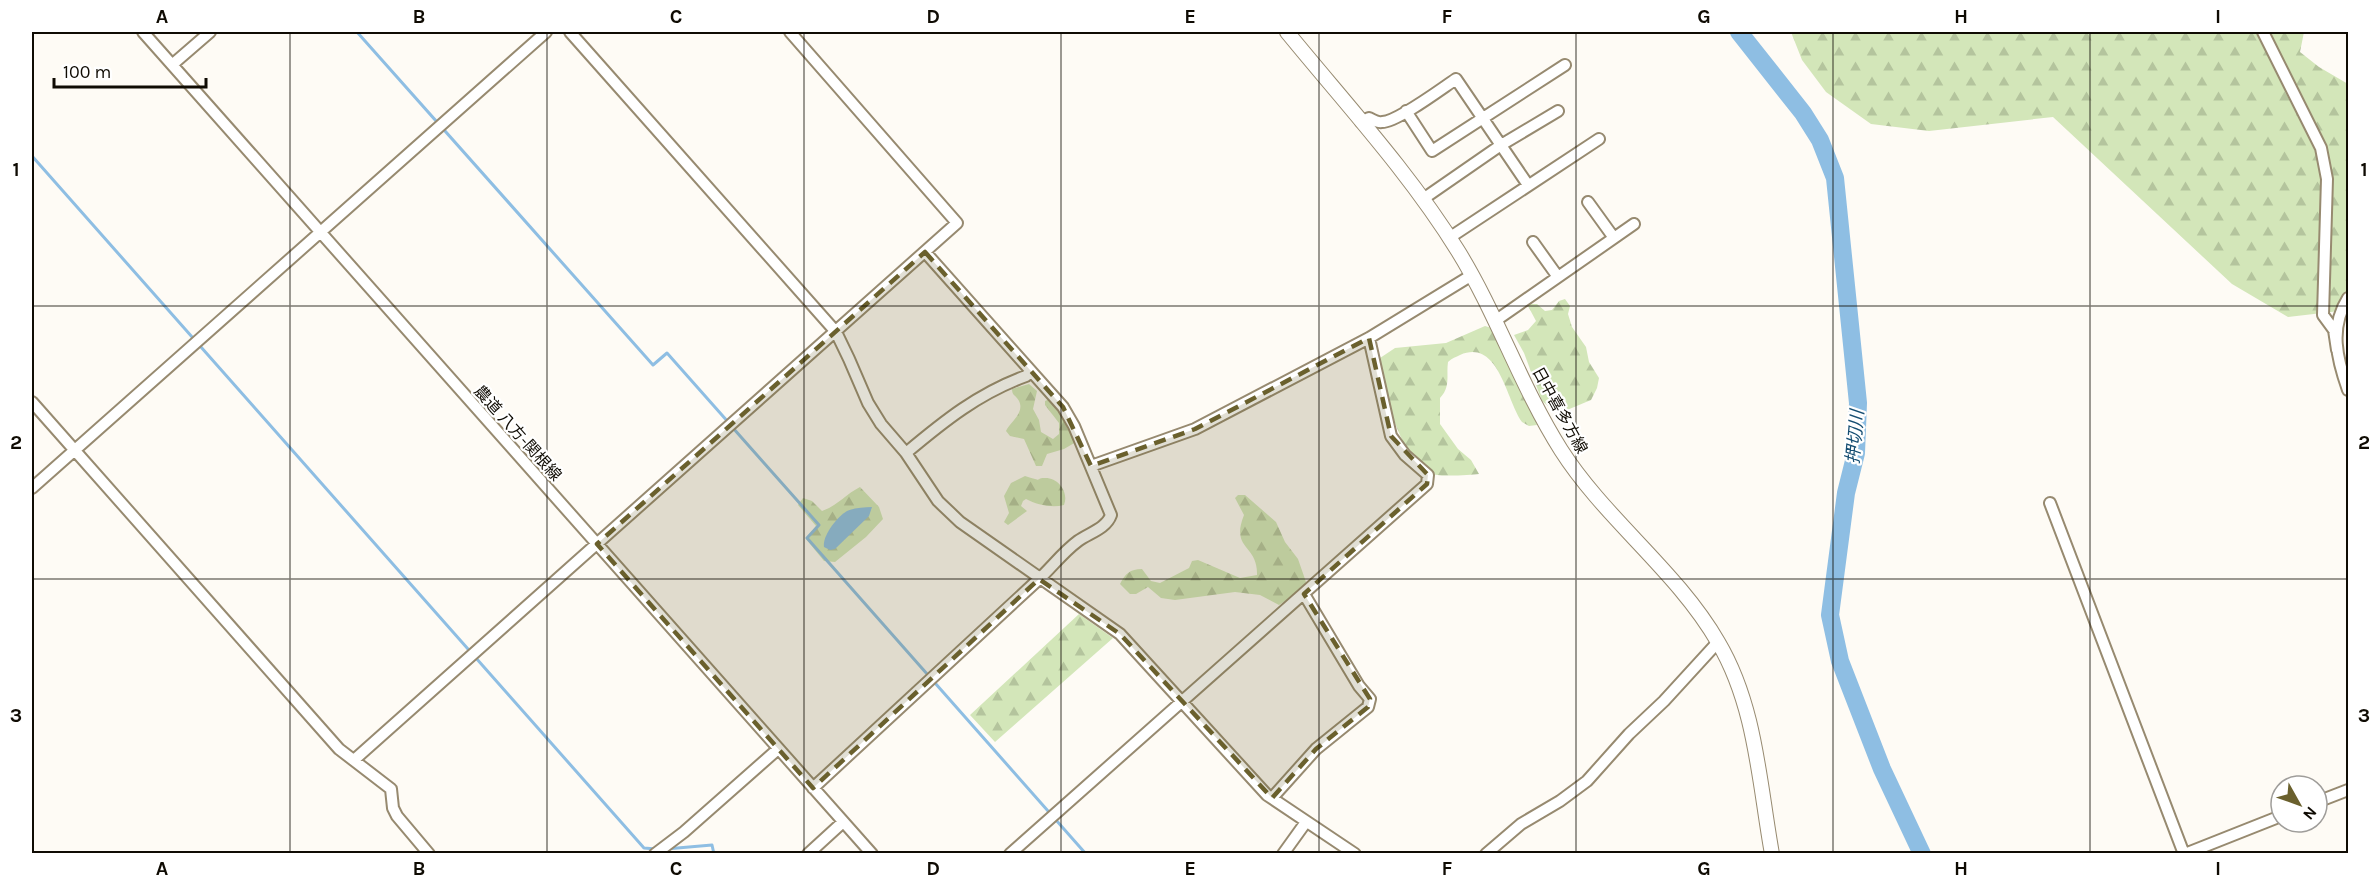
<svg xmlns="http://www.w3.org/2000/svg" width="2380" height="885" font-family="Karla,'Noto Sans JP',sans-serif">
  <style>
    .forest { fill: url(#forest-firs) }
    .water { fill: #8ebee3 }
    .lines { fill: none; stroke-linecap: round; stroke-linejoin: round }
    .stream { stroke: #8ebee3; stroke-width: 3 }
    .river { stroke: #8ebee3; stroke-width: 18 }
    .minor-casing { stroke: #978a70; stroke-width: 14 }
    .major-casing { stroke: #978a70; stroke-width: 16 }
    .minor { stroke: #fff; stroke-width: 10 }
    .major { stroke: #fff; stroke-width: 14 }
    .marked { fill: #6a602d; fill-opacity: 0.2; stroke: #6a602d; stroke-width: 4.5; stroke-dasharray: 12 8; stroke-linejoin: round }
    .grid { fill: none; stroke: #0f0b03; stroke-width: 1.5; stroke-opacity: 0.55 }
    .labels { text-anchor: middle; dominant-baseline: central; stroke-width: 4.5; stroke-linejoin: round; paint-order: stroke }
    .street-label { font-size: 16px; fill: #0f0b03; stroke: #fff }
    .water-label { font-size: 18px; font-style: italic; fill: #164e72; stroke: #fff }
    .neatline { fill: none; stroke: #0f0b03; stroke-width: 2 }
    .grid-label { font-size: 20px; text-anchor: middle; font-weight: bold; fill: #0f0b03 }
  </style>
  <defs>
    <pattern id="forest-firs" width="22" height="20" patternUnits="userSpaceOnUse" patternTransform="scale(1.5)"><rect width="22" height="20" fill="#d3e6b9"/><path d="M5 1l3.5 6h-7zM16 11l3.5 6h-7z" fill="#b4c49d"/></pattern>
  </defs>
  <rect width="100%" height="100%" fill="#fefbf5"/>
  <path class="forest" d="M 1791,32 L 2304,32 L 2300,52 L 2319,67 L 2348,84 L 2348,310 L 2288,317 L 2232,284 L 2053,117 L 1929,131 L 1871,124 L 1826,92 L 1802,60 Z
    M 1565,299 L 1570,306 L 1568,314 L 1572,327 L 1586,347 L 1589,362 L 1599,378 L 1597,388 L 1591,400 L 1567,410 L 1553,410 L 1542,401 L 1524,353 L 1514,335 L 1528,330 L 1536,321 L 1527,304 L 1537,304 L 1545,311 L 1552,310 L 1559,301 Z
    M 1485,326 L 1495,329 L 1517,376 L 1521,394 L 1530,402 L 1537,425 L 1529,426 L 1522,422 C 1506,400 1499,338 1460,355 C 1456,357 1452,358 1448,362 C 1446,375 1451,387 1440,398 L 1440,424 L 1458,449 L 1471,460 L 1479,474 C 1471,475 1440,477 1433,474 C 1398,458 1385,393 1380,358 L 1395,348 L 1446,343 Z
    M 1029,384 L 1037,391 L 1033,409 L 1039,420 L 1041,432 L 1053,439 L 1059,434 L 1059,423 L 1045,405 L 1045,401 L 1052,398 L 1059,405 L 1076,442 L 1064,449 L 1047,454 L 1042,466 L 1036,466 L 1024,439 L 1010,436 L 1006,431 C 1010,422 1025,413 1019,401 C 1016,395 1012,396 1012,389 Z
    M 1025,476 C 1028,477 1031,478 1035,479 C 1041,481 1037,478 1044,478 C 1059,477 1069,493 1064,505 C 1052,508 1037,505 1026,499 L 1023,501 L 1021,506 L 1027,511 L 1008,525 L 1004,522 L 1009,513 L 1004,496 L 1011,483 Z
    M 860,487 L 879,507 L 883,519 L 866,537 L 835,562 L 824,561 L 806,539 L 816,526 L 798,505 L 803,498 L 812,501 L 822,511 C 837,506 846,494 860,487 Z
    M 1238,495 L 1245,495 L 1276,522 L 1285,542 L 1298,559 L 1306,582 L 1303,589 L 1279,605 L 1260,595 L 1235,592 L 1175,600 L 1161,598 L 1148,587 L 1136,594 L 1130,594 L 1120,584 C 1125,574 1130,569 1142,569 L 1151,581 L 1160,583 L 1189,568 L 1192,561 L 1198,560 L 1240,578 L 1257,575 C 1258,544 1230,550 1244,515 L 1235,498 Z
    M 1079,614 L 1113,638 L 995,742 L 970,715 Z"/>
  <path class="water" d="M 872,507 L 869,516 L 835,549 L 830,550 L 824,547 C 822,536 837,517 847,511 C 854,508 864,507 872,507 Z"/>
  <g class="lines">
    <path class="stream" d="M 357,32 L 653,365 L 667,353 L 729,423
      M 32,156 L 644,848 L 656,849
      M 733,428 L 819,525 L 807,538 L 1086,854
      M 666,849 L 712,845 L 714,854"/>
    <path class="river" d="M 1739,32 L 1803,113 L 1820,140 L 1835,178 L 1858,403 L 1856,453 L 1846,493 L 1830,615 L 1840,661 L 1882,769 L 1922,854"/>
    <defs>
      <path id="minor" d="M 143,32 L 872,854
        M 570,32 L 836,332 L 849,359 L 868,403 L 881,424 L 906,453 L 938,501 L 960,522 L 1120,634 L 1267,795 L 1355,854
        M 2263,32 L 2321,148 L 2327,179 L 2323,315 L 2334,330 L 2337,350
        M 173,64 L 210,32
        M 1406,111 L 1432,151 L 1565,65
        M 1361,122 L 1369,118 C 1373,120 1378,123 1382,122 C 1397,122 1441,89 1456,79 L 1528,185
        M 1423,199 L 1501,145 L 1558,111
        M 1588,202 L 1614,238
        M 1449,238 L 1599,139
        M 1533,242 L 1558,277
        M 2348,298 C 2329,328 2337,359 2348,390
        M 1495,321 L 1634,224
        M 32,402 L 339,749 L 391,789 L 393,808 L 397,816 L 429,854
        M 906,453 C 944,421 979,393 1026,376 L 1030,372
        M 1091,466 L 1195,429 L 1369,338 L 1472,275
        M 32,488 L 546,32
        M 2050,503 L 2184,854
        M 354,760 L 957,223 L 790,32
        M 813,788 L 1039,579 C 1052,567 1063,552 1078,541 C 1089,533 1106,529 1111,515 L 1074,426 L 1063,407 L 925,252
        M 1272,798 L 1316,749 L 1368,707 L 1370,699 L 1359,686 L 1304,594
        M 2317,802 L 2348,790
        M 655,854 L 684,832 L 778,749
        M 808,854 L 843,822
        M 1010,854 L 1427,484 L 1428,475 L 1405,455 L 1391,436 L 1369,338
        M 1283,854 L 1306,822
        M 1486,854 L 1521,824 L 1560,801 L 1587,781 L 1629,734 L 1664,701 L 1718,642
        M 2185,854 L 2281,816"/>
      <path id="major" d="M 1287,32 C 1345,103 1409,172 1458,251 C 1497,314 1521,387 1561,450 C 1605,519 1677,571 1718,642 C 1756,706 1759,782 1772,854"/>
    </defs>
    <use href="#minor" class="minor-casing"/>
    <use href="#major" class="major-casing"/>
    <use href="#minor" class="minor"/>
    <use href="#major" class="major"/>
  </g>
  <path class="marked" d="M 925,252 L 1063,407 L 1091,466 L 1195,429 L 1369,338 L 1391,436 L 1428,475 L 1427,484 L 1304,594 L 1370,699 L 1368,707 L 1316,749 L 1272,798 L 1120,634 L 1039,579 L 813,788 L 597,544 Z"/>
  <path class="grid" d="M 290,32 L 290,854M 547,32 L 547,854M 804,32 L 804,854M 1061,32 L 1061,854M 1319,32 L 1319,854M 1576,32 L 1576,854M 1833,32 L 1833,854M 2090,32 L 2090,854M 32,306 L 2348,306M 32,579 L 2348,579"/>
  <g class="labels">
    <g class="street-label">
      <text transform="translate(1560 410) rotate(61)">日中喜多方線</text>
      <text transform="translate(518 433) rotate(48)">農道 八方-関根線</text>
    </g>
    <g class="water-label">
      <text transform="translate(1855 437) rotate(-85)">押切川</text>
    </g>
  </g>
  <rect width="2380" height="885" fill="none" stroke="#ffffff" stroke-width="66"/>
  <g transform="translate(2299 804) rotate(130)"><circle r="28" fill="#ffffff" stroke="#9f9d9a" stroke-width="1.5"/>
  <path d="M0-4.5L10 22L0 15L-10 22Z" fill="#6a602d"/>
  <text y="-9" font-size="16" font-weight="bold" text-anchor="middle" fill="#0f0b03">N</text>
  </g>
  <path d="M54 78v9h152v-9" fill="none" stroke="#0f0b03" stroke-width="3"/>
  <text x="63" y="78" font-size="18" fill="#0f0b03" stroke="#ffffff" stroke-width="4.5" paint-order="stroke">100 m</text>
  <rect x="33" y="33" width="2314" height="819" class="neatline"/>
  <g class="grid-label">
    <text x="162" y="23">A</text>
    <text x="419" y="23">B</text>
    <text x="676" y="23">C</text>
    <text x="933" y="23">D</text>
    <text x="1190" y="23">E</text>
    <text x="1447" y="23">F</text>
    <text x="1704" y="23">G</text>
    <text x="1961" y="23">H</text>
    <text x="2218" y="23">I</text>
    <text x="16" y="176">1</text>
    <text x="2364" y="176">1</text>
    <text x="16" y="449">2</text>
    <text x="2364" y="449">2</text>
    <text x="16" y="722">3</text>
    <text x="2364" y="722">3</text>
    <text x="162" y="875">A</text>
    <text x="419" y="875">B</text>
    <text x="676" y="875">C</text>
    <text x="933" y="875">D</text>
    <text x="1190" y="875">E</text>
    <text x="1447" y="875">F</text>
    <text x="1704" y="875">G</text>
    <text x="1961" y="875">H</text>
    <text x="2218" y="875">I</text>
  </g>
</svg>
